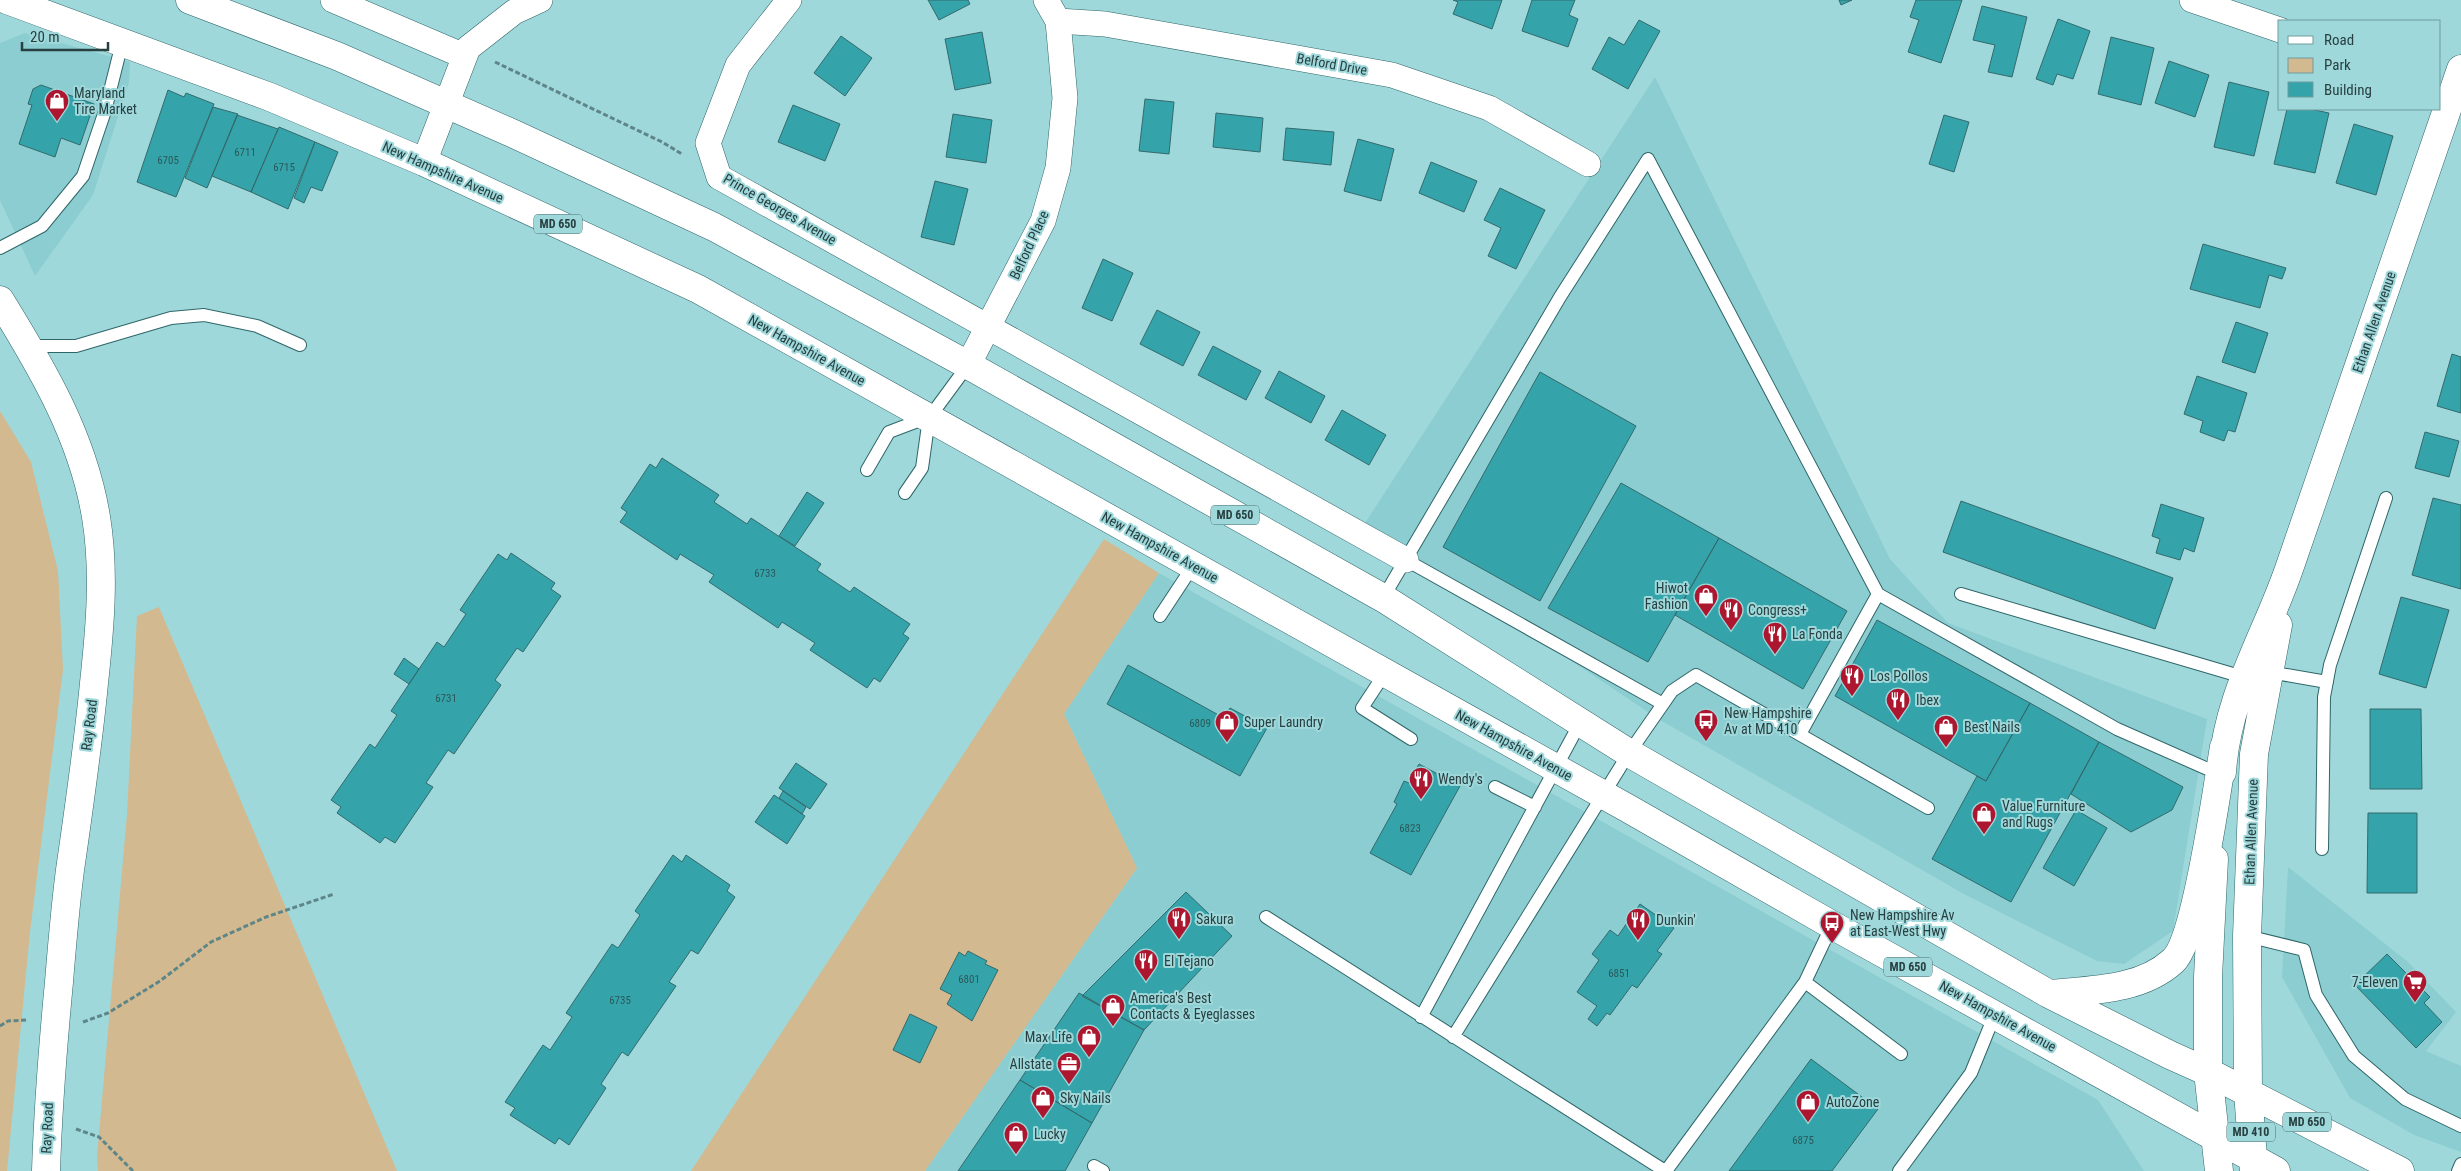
<svg xmlns="http://www.w3.org/2000/svg" width="2461" height="1171" font-family="'Roboto Condensed',sans-serif">
  <style>
    .built { fill: #8bcdd0 }
    .green { fill: #d2b98f }
    .building { fill: #35a4aa; stroke: #336a6d }
    .lines { fill: none; stroke-linecap: round; stroke-linejoin: round }
    .lane-casing { stroke: #2f6669; stroke-width: 14 }
    .street-casing { stroke: #2f6669; stroke-width: 26 }
    .secondary-casing { stroke: #2f6669; stroke-width: 29 }
    .primary-casing { stroke: #2f6669; stroke-width: 29 }
    .path { stroke: #5e8587; stroke-width: 3; stroke-dasharray: 5 2.5; stroke-linecap: butt }
    .lane { stroke: #fff; stroke-width: 12 }
    .street { stroke: #fff; stroke-width: 25 }
    .secondary { stroke: #fff; stroke-width: 28 }
    .primary { stroke: #fff; stroke-width: 28 }
    .labels { text-anchor: middle; dominant-baseline: central; stroke-width: 4; stroke-linejoin: round; paint-order: stroke }
    .number-label { font-size: 11px; fill: #2b595b }
    .shield { fill: #9fd8db; stroke: #4c6e6f; stroke-width: 1 }
    .shield-label { font-size: 12px; font-weight: bold; fill: #284041 }
    .street-label { font-size: 14px; fill: #284041; stroke: #9fd8db }
    .poi-label { font-size: 14px; fill: #284041; stroke: #9fd8db; text-anchor: start }
  </style>
  <rect width="100%" height="100%" fill="#9fd8db"/>
  <path class="built" d="M 25,33 L 130,62 L 129,82 L 93,195 L 35,276 L 0,200 L 0,43 Z
    M 1655,77 L 1890,559 L 1948,623 L 2207,719 L 2173,931 L 2124,964 L 2097,961 L 1964,894 L 1660,720 L 1365,523 Z
    M 1159,573 L 2098,1100 L 2144,1171 L 925,1171 L 1137,868 L 1064,714 Z
    M 2288,867 L 2408,962 L 2456,1012 L 2426,1051 L 2461,1066 L 2461,1152 L 2414,1135 L 2350,1098 L 2282,977 Z"/>
  <path class="green" d="M 0,411 L 31,462 L 58,571 L 63,670 L 30,932 L 7,1171 L 0,1171 Z
    M 1104,539 L 1159,573 L 1064,714 L 1137,868 L 925,1171 L 691,1171 Z
    M 159,607 L 397,1171 L 98,1171 L 97,1157 L 127,814 L 137,616 Z"/>
  <path class="building" d="M 928,0 L 968,0 L 970,4 L 939,20 Z
    M 1453,0 L 1502,0 L 1492,29 L 1453,14 L 1458,2 Z
    M 1532,0 L 1575,0 L 1569,15 L 1578,19 L 1568,47 L 1522,31 Z
    M 1839,0 L 1852,0 L 1841,5 Z
    M 1916,0 L 1962,0 L 1941,63 L 1908,52 L 1919,20 L 1910,17 Z
    M 1982,6 L 2027,17 L 2012,77 L 1988,72 L 1995,45 L 1973,40 Z
    M 2058,19 L 2090,31 L 2073,79 L 2057,74 L 2053,85 L 2036,79 Z
    M 1639,20 L 1660,31 L 1628,89 L 1592,69 L 1609,37 L 1624,45 Z
    M 982,32 L 991,83 L 955,90 L 945,39 Z
    M 841,36 L 872,58 L 845,96 L 814,73 Z
    M 2111,37 L 2154,48 L 2141,105 L 2098,94 Z
    M 2169,61 L 2209,75 L 2195,117 L 2155,103 Z
    M 2229,82 L 2269,92 L 2254,156 L 2214,147 Z
    M 41,85 L 94,104 L 80,145 L 61,138 L 55,157 L 19,144 L 32,105 L 28,104 L 33,89 Z
    M 168,90 L 184,97 L 186,93 L 214,104 L 176,197 L 137,182 Z
    M 1145,99 L 1174,102 L 1169,154 L 1139,151 Z
    M 793,105 L 840,124 L 825,161 L 778,142 Z
    M 213,107 L 238,114 L 207,188 L 185,178 Z
    M 2287,109 L 2310,109 L 2329,113 L 2315,173 L 2274,164 Z
    M 1216,113 L 1263,118 L 1260,152 L 1213,147 Z
    M 953,114 L 992,120 L 986,163 L 946,157 Z
    M 237,115 L 278,129 L 251,192 L 212,176 Z
    M 1944,115 L 1969,122 L 1954,172 L 1929,164 Z
    M 2354,124 L 2393,136 L 2376,195 L 2336,183 Z
    M 279,127 L 315,142 L 288,209 L 251,192 Z
    M 1286,128 L 1334,132 L 1331,165 L 1283,160 Z
    M 1358,139 L 1394,149 L 1381,201 L 1344,191 Z
    M 315,142 L 338,152 L 322,191 L 311,187 L 304,203 L 294,198 Z
    M 1431,162 L 1477,181 L 1464,212 L 1419,193 Z
    M 935,181 L 968,189 L 954,245 L 921,237 Z
    M 1500,188 L 1545,210 L 1516,269 L 1488,256 L 1501,228 L 1484,220 Z
    M 2203,244 L 2286,268 L 2282,279 L 2269,275 L 2260,308 L 2190,289 Z
    M 1103,259 L 1133,273 L 1112,321 L 1082,308 Z
    M 1157,310 L 1200,332 L 1183,366 L 1140,344 Z
    M 2236,322 L 2268,333 L 2255,373 L 2222,362 Z
    M 1213,346 L 1261,371 L 1246,400 L 1198,375 Z
    M 2452,354 L 2461,357 L 2461,413 L 2437,406 Z
    M 1279,371 L 1325,396 L 1311,423 L 1265,398 Z
    M 1540,372 L 1636,426 L 1540,601 L 1443,547 Z
    M 2197,376 L 2247,393 L 2235,432 L 2228,430 L 2224,441 L 2200,432 L 2203,421 L 2184,414 Z
    M 1342,410 L 1386,435 L 1369,465 L 1325,440 Z
    M 2425,432 L 2459,441 L 2449,477 L 2415,468 Z
    M 662,458 L 719,495 L 714,502 L 747,524 L 751,518 L 821,564 L 817,570 L 850,592 L 854,587 L 910,624 L 903,634 L 909,638 L 880,682 L 874,678 L 867,688 L 810,650 L 815,643 L 782,622 L 778,628 L 709,582 L 714,575 L 680,554 L 677,560 L 620,522 L 627,512 L 621,508 L 650,464 L 656,468 Z
    M 1621,483 L 1719,538 L 1648,662 L 1548,608 Z
    M 807,492 L 824,503 L 795,546 L 779,536 Z
    M 2433,498 L 2461,505 L 2461,589 L 2412,575 Z
    M 1961,501 L 2173,578 L 2155,629 L 1943,552 Z
    M 2161,504 L 2204,518 L 2194,552 L 2184,548 L 2180,560 L 2156,553 L 2160,539 L 2152,536 Z
    M 1719,538 L 1847,611 L 1803,689 L 1675,615 Z
    M 511,553 L 555,583 L 551,589 L 561,596 L 523,652 L 517,648 L 495,680 L 501,685 L 454,754 L 448,750 L 426,783 L 433,787 L 395,843 L 385,837 L 380,843 L 337,813 L 341,807 L 331,800 L 370,744 L 375,748 L 397,715 L 391,711 L 437,642 L 444,647 L 466,614 L 460,610 L 498,554 L 507,560 Z
    M 2401,597 L 2449,610 L 2426,688 L 2379,674 Z
    M 1877,620 L 2030,703 L 1986,781 L 1835,696 Z
    M 404,658 L 419,669 L 409,684 L 394,674 Z
    M 1128,665 L 1224,718 L 1230,708 L 1267,728 L 1240,776 L 1107,704 Z
    M 2030,703 L 2099,742 L 2011,902 L 1932,859 L 1977,776 L 1986,781 Z
    M 2370,709 L 2421,709 L 2422,789 L 2370,789 Z
    M 2099,742 L 2183,787 L 2172,810 L 2131,832 L 2071,794 Z
    M 796,763 L 827,784 L 810,809 L 779,788 Z
    M 1419,764 L 1460,786 L 1411,875 L 1370,853 L 1397,804 L 1394,802 L 1404,781 L 1409,783 Z
    M 783,791 L 806,807 L 802,814 L 779,798 Z
    M 774,795 L 805,816 L 787,844 L 755,822 Z
    M 2076,810 L 2107,828 L 2074,886 L 2043,868 Z
    M 2368,813 L 2417,813 L 2417,893 L 2367,893 Z
    M 673,855 L 682,862 L 686,855 L 730,885 L 727,891 L 735,897 L 698,954 L 691,950 L 669,982 L 676,986 L 628,1056 L 622,1052 L 601,1084 L 606,1088 L 569,1145 L 559,1138 L 555,1144 L 510,1115 L 515,1108 L 505,1102 L 543,1045 L 550,1050 L 572,1017 L 566,1013 L 612,944 L 618,948 L 640,915 L 635,911 Z
    M 1186,892 L 1232,936 L 1144,1030 L 1082,996 Z
    M 1640,904 L 1674,928 L 1657,951 L 1662,954 L 1637,988 L 1632,985 L 1610,1015 L 1607,1013 L 1597,1026 L 1588,1019 L 1597,1006 L 1577,992 L 1599,960 L 1592,954 L 1610,930 L 1618,936 Z
    M 968,951 L 987,961 L 985,964 L 998,970 L 972,1021 L 947,1004 L 952,995 L 940,989 L 959,952 L 965,956 Z
    M 2387,954 L 2430,997 L 2424,1003 L 2442,1022 L 2416,1048 L 2355,985 Z
    M 1079,993 L 1144,1030 L 1092,1123 L 1020,1080 Z
    M 910,1014 L 937,1027 L 920,1063 L 893,1050 Z
    M 1811,1059 L 1878,1109 L 1832,1171 L 1729,1171 Z
    M 1020,1080 L 1092,1123 L 1065,1171 L 958,1171 Z"/>
  <g class="lines">
    <defs>
      <path id="lane" d="M 0,248 L 42,226 L 83,176 L 105,111 L 122,43
        M 29,346 L 76,346 L 171,318 L 204,315 L 257,326 L 300,345
        M 867,470 L 889,432 L 926,418
        M 905,493 L 922,468 L 929,418 L 968,365
        M 1406,560 L 1663,704
        M 1878,594 L 2117,729 L 2219,774
        M 1961,594 L 2243,677
        M 1383,598 L 1560,297 L 1648,159 L 1878,594 L 1800,734
        M 1160,616 L 1193,566
        M 2269,672 L 2327,682
        M 1385,673 L 1362,708 L 1411,739
        M 1495,787 L 1535,807
        M 2322,849 L 2324,697 L 2330,665 L 2386,498
        M 1266,917 L 1665,1171
        M 2247,936 L 2304,950 L 2316,995 L 2354,1056 L 2405,1099 L 2461,1126
        M 1805,982 L 1901,1054
        M 1421,1017 L 1580,723
        M 1453,1037 L 1629,753 L 1672,691 L 1696,675 L 1928,808
        M 1094,1166 L 1103,1171
        M 1666,1171 L 1805,982 L 1832,925
        M 1899,1171 L 1971,1073 L 1995,1014
        M 2458,1171 L 2461,1164"/>
      <path id="street" d="M 333,0 L 464,56
        M 789,0 L 738,65 L 708,143 L 719,177 L 1406,560
        M 2192,0 L 2280,30
        M 1058,21 L 1105,24 L 1392,75 L 1489,108 L 1588,164
        M 424,162 L 468,48 L 514,12 L 540,0
        M 968,365 L 1043,221 L 1058,168 L 1065,98 L 1058,21 L 1046,0"/>
      <path id="secondary" d="M 0,300 C 42,368 83,437 96,517 C 105,571 100,628 94,683 C 88,746 79,808 70,870 C 65,908 62,945 59,982 C 53,1045 48,1108 46,1171
        M 2222,772 C 2227,696 2265,638 2289,569 C 2346,402 2404,236 2461,69
        M 2208,1072 L 2208,977 L 2214,859
        M 2248,1092 L 2247,936 L 2254,754 L 2278,625"/>
      <path id="primary" d="M 7,0 L 270,97 L 424,162 L 698,289 L 1629,809 L 1832,925 L 2276,1171
        M 190,0 L 337,56 L 514,134 L 714,227 L 968,365 L 1383,598 L 1629,753 L 2049,994 L 2170,1055 L 2208,1072 L 2400,1171
        M 2049,994 C 2090,990 2140,991 2173,961 C 2197,939 2217,787 2224,747
        M 2208,1072 L 2219,1171
        M 2248,1092 L 2254,1171"/>
    </defs>
    <use href="#lane" class="lane-casing"/>
    <use href="#street" class="street-casing"/>
    <use href="#secondary" class="secondary-casing"/>
    <use href="#primary" class="primary-casing"/>
    <path class="path" d="M 495,62 L 662,142 L 682,154
      M 83,1022 L 108,1013 L 160,981 L 211,942 L 266,917 L 334,894
      M 0,1026 L 8,1021 L 27,1020
      M 76,1129 L 99,1137 L 133,1171"/>
    <use href="#lane" class="lane"/>
    <use href="#street" class="street"/>
    <use href="#secondary" class="secondary"/>
    <use href="#primary" class="primary"/>
  </g>
  <defs>
    <symbol id="shop-pin" viewBox="-11 -11 22 30"><path d="M0 17L-7.5 6A9.5 9.5 0 1 1 7.5 6Z" fill="#ac172f" stroke="#9fd8db"/><path d="M-5-2.5h2.3a2.7 3.5 0 0 1 5.4 0H5L5.5 6h-11ZM-1.5-2.5h3a1.5 2.3 0 0 0-3 0Z" fill="#fff"/></symbol>
    <symbol id="restaurant-pin" viewBox="-11 -11 22 30"><path d="M0 17L-7.5 6A9.5 9.5 0 1 1 7.5 6Z" fill="#ac172f" stroke="#9fd8db"/><path d="M-5-6h1v4h1v-4h1v4h1v-4h1v5L-1.5 .5V6h-2V.5L-5-1ZM5-6V6H3V1.5H1.5Q1.5-4 5-6Z" fill="#fff"/></symbol>
    <symbol id="bus-pin" viewBox="-11 -11 22 30"><path d="M0 17L-7.5 6A9.5 9.5 0 1 1 7.5 6Z" fill="#ac172f" stroke="#9fd8db"/><path d="M-5-6H5V4H4V6H2V4H-2V6H-4V4H-5ZM-3.5-4V0h7V-4ZM-3.5 1.2v1.5H-2V1.2ZM2 1.2v1.5H3.5V1.2Z" fill="#fff"/></symbol>
    <symbol id="supermarket-pin" viewBox="-11 -11 22 30"><path d="M0 17L-7.5 6A9.5 9.5 0 1 1 7.5 6Z" fill="#ac172f" stroke="#9fd8db"/><path d="M-6-5.5h2.5l.6 2H6L4.5 2H-2.5L-4.4-4H-6ZM-1.5 3.2a1.3 1.3 0 1 0 .1 0ZM3 3.2a1.3 1.3 0 1 0 .1 0Z" fill="#fff"/></symbol>
    <symbol id="office-pin" viewBox="-11 -11 22 30"><path d="M0 17L-7.5 6A9.5 9.5 0 1 1 7.5 6Z" fill="#ac172f" stroke="#9fd8db"/><path d="M-6-3h4V-5.5h4V-3h4V5H-6ZM-1-4.5V-3h2v-1.5ZM-6 0V1H6V0Z" fill="#fff"/></symbol>
  </defs>
  <g fill-rule="evenodd">
    <use href="#shop-pin" x="43" y="87" width="28" height="38"/>
    <use href="#shop-pin" x="1692" y="582" width="28" height="38"/>
    <use href="#restaurant-pin" x="1717" y="596" width="28" height="38"/>
    <use href="#restaurant-pin" x="1761" y="620" width="28" height="38"/>
    <use href="#restaurant-pin" x="1838" y="662" width="28" height="38"/>
    <use href="#restaurant-pin" x="1884" y="686" width="28" height="38"/>
    <use href="#bus-pin" x="1692" y="707" width="28" height="38"/>
    <use href="#shop-pin" x="1213" y="708" width="28" height="38"/>
    <use href="#shop-pin" x="1932" y="713" width="28" height="38"/>
    <use href="#restaurant-pin" x="1407" y="765" width="28" height="38"/>
    <use href="#shop-pin" x="1970" y="800" width="28" height="38"/>
    <use href="#restaurant-pin" x="1165" y="905" width="28" height="38"/>
    <use href="#restaurant-pin" x="1624" y="906" width="28" height="38"/>
    <use href="#bus-pin" x="1818" y="909" width="28" height="38"/>
    <use href="#restaurant-pin" x="1132" y="947" width="28" height="38"/>
    <use href="#supermarket-pin" x="2401" y="968" width="28" height="38"/>
    <use href="#shop-pin" x="1099" y="992" width="28" height="38"/>
    <use href="#shop-pin" x="1075" y="1023" width="28" height="38"/>
    <use href="#office-pin" x="1055" y="1050" width="28" height="38"/>
    <use href="#shop-pin" x="1029" y="1084" width="28" height="38"/>
    <use href="#shop-pin" x="1794" y="1088" width="28" height="38"/>
    <use href="#shop-pin" x="1002" y="1120" width="28" height="38"/>
  </g>
  <g class="labels">
    <g class="number-label">
      <text x="245" y="152">6711</text>
      <text x="168" y="160">6705</text>
      <text x="284" y="167">6715</text>
      <text x="765" y="573">6733</text>
      <text x="446" y="698">6731</text>
      <text x="1200" y="723">6809</text>
      <text x="1410" y="828">6823</text>
      <text x="1619" y="973">6851</text>
      <text x="969" y="979">6801</text>
      <text x="620" y="1000">6735</text>
      <text x="1803" y="1140">6875</text>
    </g>
    <g class="shield">
      <rect x="534" y="214.5" width="48" height="19" rx="4"/>
      <rect x="1211" y="505.5" width="48" height="19" rx="4"/>
      <rect x="1884" y="957.5" width="48" height="19" rx="4"/>
      <rect x="2283" y="1112.5" width="48" height="19" rx="4"/>
      <rect x="2227" y="1122.5" width="48" height="19" rx="4"/>
    </g>
    <g class="shield-label">
      <text x="558" y="224">MD 650</text>
      <text x="1235" y="515">MD 650</text>
      <text x="1908" y="967">MD 650</text>
      <text x="2307" y="1122">MD 650</text>
      <text x="2251" y="1132">MD 410</text>
    </g>
    <g class="street-label">
      <text transform="translate(1332 64) rotate(10)">Belford Drive</text>
      <text transform="translate(443 172) rotate(24)">New Hampshire Avenue</text>
      <text transform="translate(780 209) rotate(30)">Prince Georges Avenue</text>
      <text transform="translate(1029 245) rotate(-65)">Belford Place</text>
      <text transform="translate(2374 322) rotate(-71)">Ethan Allen Avenue</text>
      <text transform="translate(807 350) rotate(29)">New Hampshire Avenue</text>
      <text transform="translate(1160 547) rotate(29)">New Hampshire Avenue</text>
      <text transform="translate(89 725) rotate(-83)">Ray Road</text>
      <text transform="translate(1514 745) rotate(29)">New Hampshire Avenue</text>
      <text transform="translate(2251 832) rotate(-88)">Ethan Allen Avenue</text>
      <text transform="translate(1998 1016) rotate(29)">New Hampshire Avenue</text>
      <text transform="translate(47 1128) rotate(-88)">Ray Road</text>
    </g>
    <g class="poi-label">
      <text x="74" y="93">Maryland<tspan x="74" dy="16">Tire Market</tspan></text>
      <text x="1688" y="588" text-anchor="end">Hiwot<tspan x="1688" dy="16">Fashion</tspan></text>
      <text x="1748" y="610">Congress+</text>
      <text x="1792" y="634">La Fonda</text>
      <text x="1870" y="676">Los Pollos</text>
      <text x="1916" y="700">Ibex</text>
      <text x="1724" y="713">New Hampshire<tspan x="1724" dy="16">Av at MD 410</tspan></text>
      <text x="1244" y="722">Super Laundry</text>
      <text x="1964" y="727">Best Nails</text>
      <text x="1438" y="779">Wendy's</text>
      <text x="2002" y="806">Value Furniture<tspan x="2002" dy="16">and Rugs</tspan></text>
      <text x="1850" y="915">New Hampshire Av<tspan x="1850" dy="16">at East-West Hwy</tspan></text>
      <text x="1196" y="919">Sakura</text>
      <text x="1656" y="920">Dunkin'</text>
      <text x="1164" y="961">El Tejano</text>
      <text x="2398" y="982" text-anchor="end">7-Eleven</text>
      <text x="1130" y="998">America's Best<tspan x="1130" dy="16">Contacts &amp; Eyeglasses</tspan></text>
      <text x="1072" y="1037" text-anchor="end">Max Life</text>
      <text x="1052" y="1064" text-anchor="end">Allstate</text>
      <text x="1060" y="1098">Sky Nails</text>
      <text x="1826" y="1102">AutoZone</text>
      <text x="1034" y="1134">Lucky</text>
    </g>
  </g>
  <rect x="2278" y="20" width="162" height="90" fill="#9fd8db" stroke="#6f9b9d"/>
  <rect x="2288" y="36" width="25" height="8" fill="#ffffff" stroke="#6f9b9d"/>
  <text x="2324" y="45" font-size="15" fill="#284041">Road</text>
  <rect x="2288" y="58" width="25" height="15" fill="#d2b98f" stroke="#6f9b9d"/>
  <text x="2324" y="70" font-size="15" fill="#284041">Park</text>
  <rect x="2288" y="82" width="25" height="15" fill="#35a4aa" stroke="#6f9b9d"/>
  <text x="2324" y="95" font-size="15" fill="#284041">Building</text>
  <path d="M22 42v8h86v-8" fill="none" stroke="#284041" stroke-width="2.5"/>
  <text x="30" y="42" font-size="15" fill="#284041" stroke="#9fd8db" stroke-width="4" paint-order="stroke">20 m</text>
</svg>
